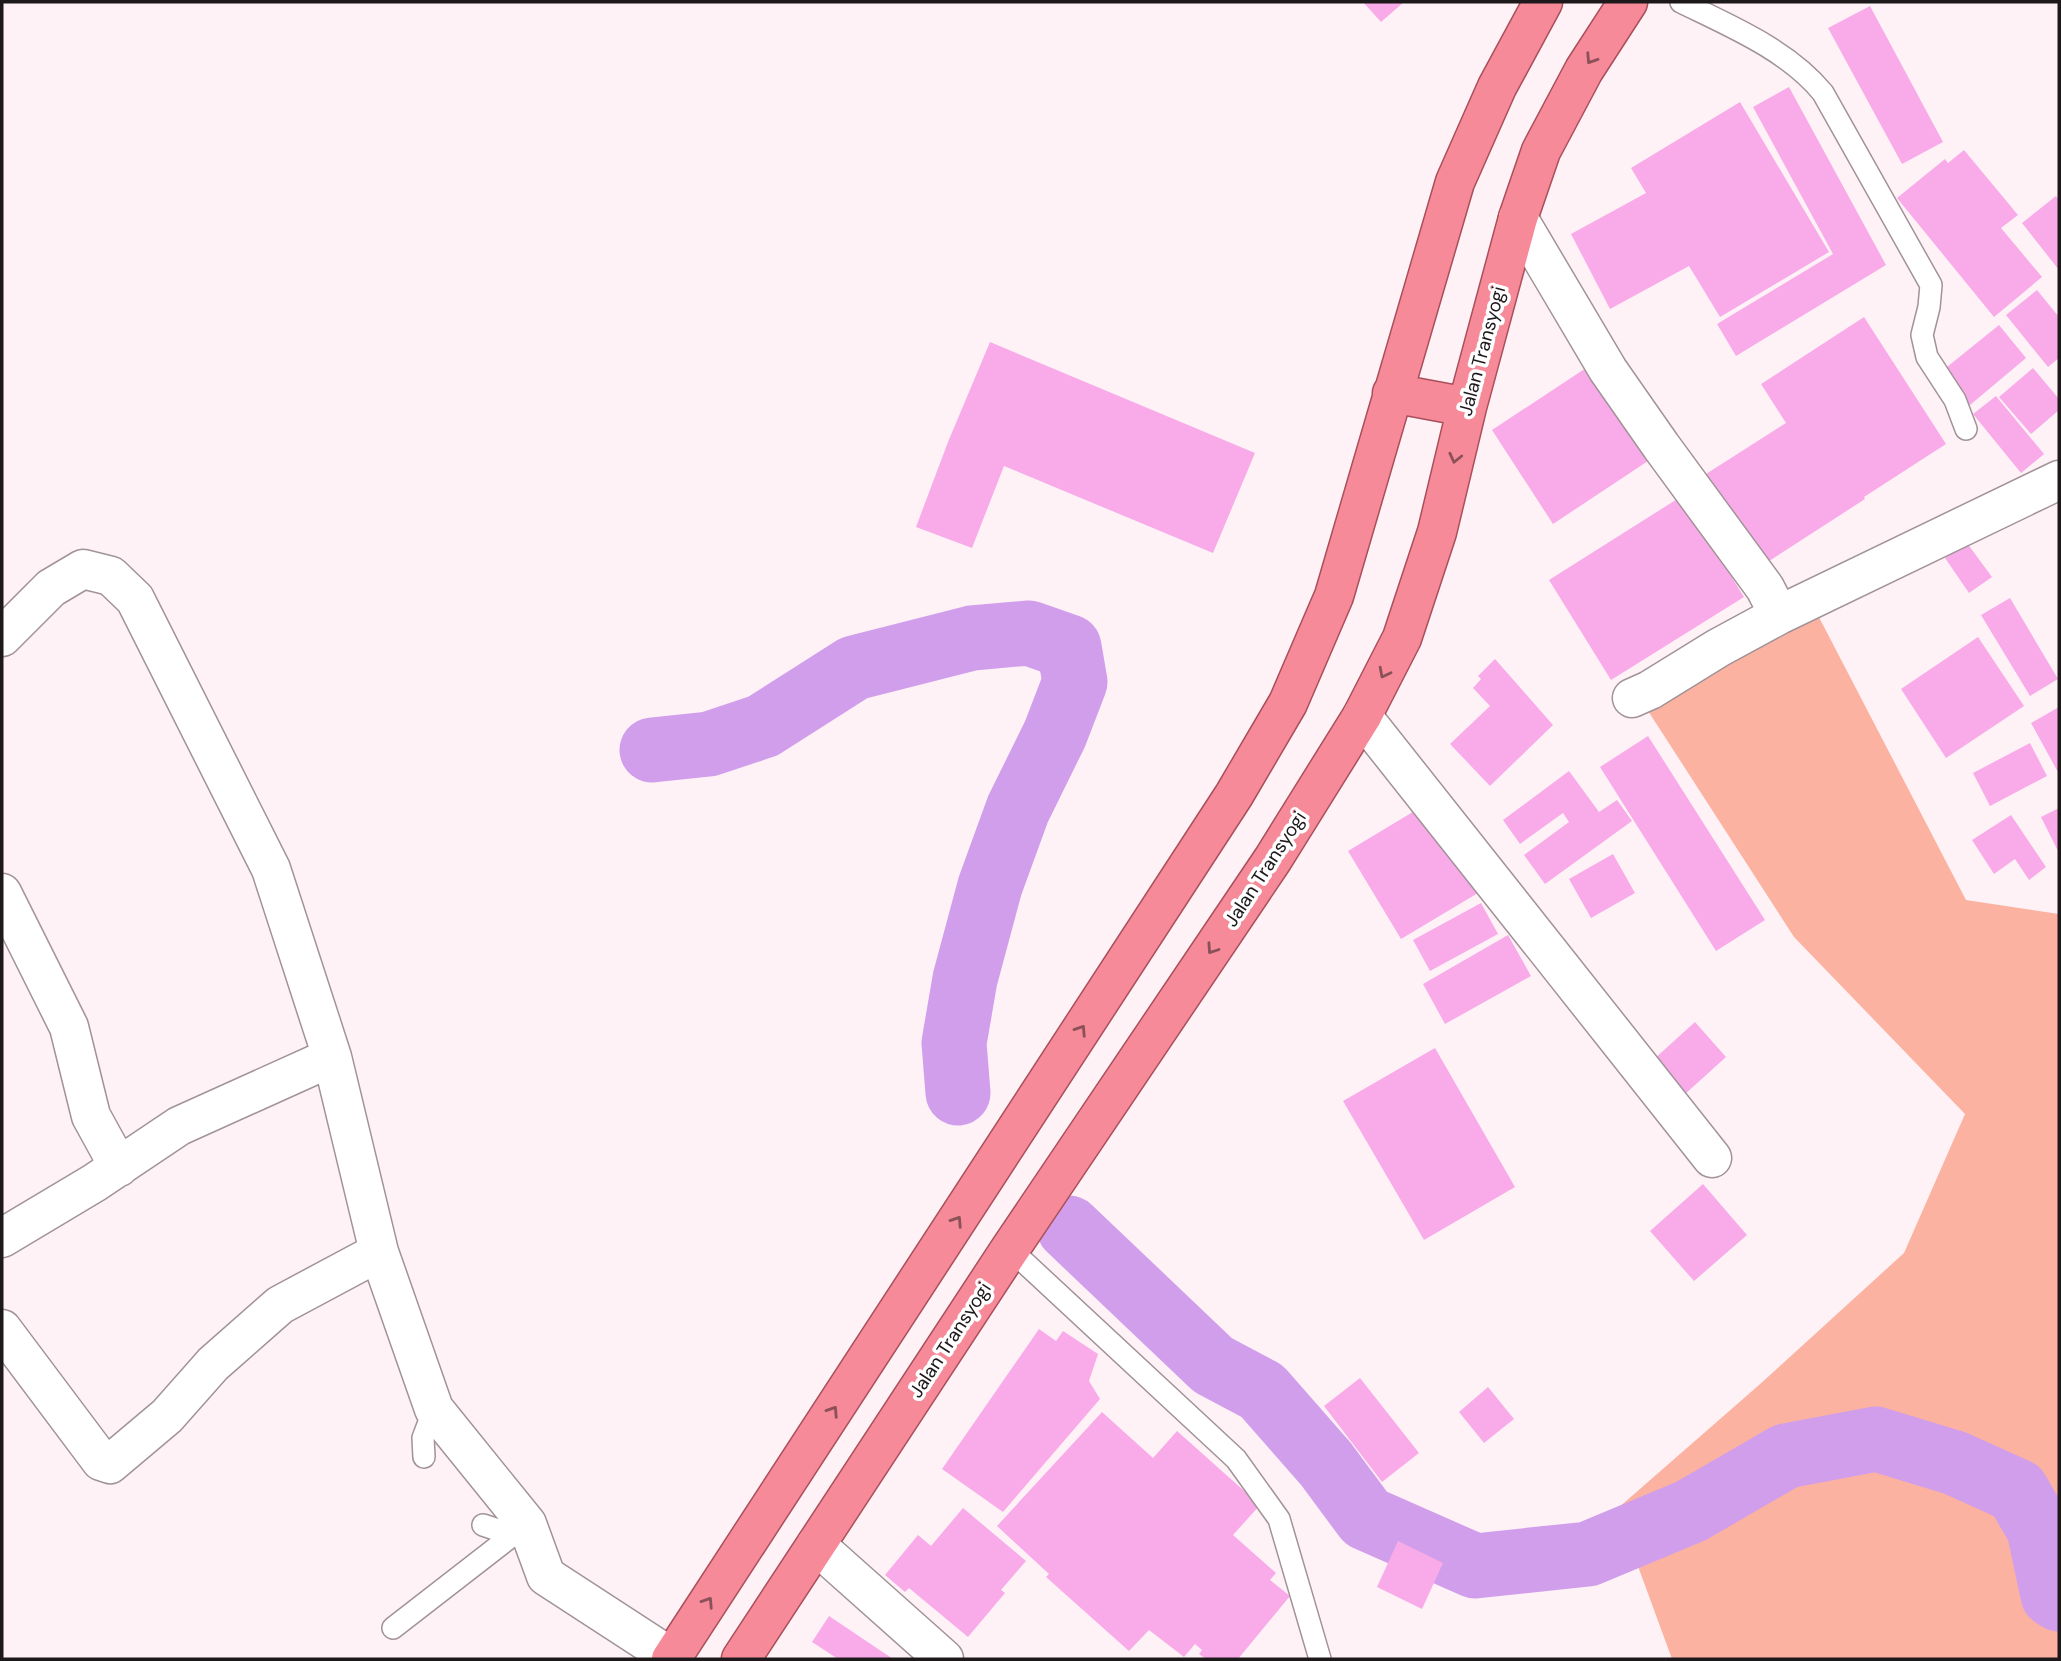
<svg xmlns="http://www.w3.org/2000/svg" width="2061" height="1661" font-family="'DM Sans',sans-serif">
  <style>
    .green { fill: #fcb2a1 }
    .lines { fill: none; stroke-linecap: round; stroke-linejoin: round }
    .river { stroke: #d19eeb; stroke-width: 65 }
    .building { fill: #f9abe9 }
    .service-casing { stroke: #a19398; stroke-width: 24 }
    .minor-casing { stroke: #a19398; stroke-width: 41 }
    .trunk-casing { stroke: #a94f5c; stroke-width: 41 }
    .service { stroke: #fff; stroke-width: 21 }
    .minor { stroke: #fff; stroke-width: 38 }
    .trunk { stroke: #f68a98; stroke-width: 38 }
    .oneway { stroke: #8a5159 }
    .labels { text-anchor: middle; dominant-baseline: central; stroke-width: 7; stroke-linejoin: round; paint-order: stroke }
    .street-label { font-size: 19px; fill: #1d181a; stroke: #fff }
  </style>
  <rect width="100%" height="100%" fill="#fef2f6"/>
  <path class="green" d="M 1809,598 L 1966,900 L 2059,914 L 2059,1659 L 1672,1659 L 1617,1509 L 1759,1385 L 1904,1253 L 1965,1114 L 1794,937 L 1641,700 Z"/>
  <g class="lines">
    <path class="river" d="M 652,750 L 709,744 L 763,726 L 854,668 L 972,638 L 1029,633 L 1069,647 L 1075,682 L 1055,734 L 1018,809 L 990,886 L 965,979 L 954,1043 L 958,1093
      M 1069,1228 L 1213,1365 L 1262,1391 L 1326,1464 L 1366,1518 L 1475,1566 L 1588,1554 L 1691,1511 L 1786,1456 L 1876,1439 L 1955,1463 L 2017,1491 L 2039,1529 L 2053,1595 L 2059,1599"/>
  </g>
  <path class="building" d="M 1363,2 L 1404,2 L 1381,22 Z
    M 1870,6 L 1943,142 L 1902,164 L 1828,28 Z
    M 1789,87 L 1886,265 L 1736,356 L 1717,324 L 1833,254 L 1753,107 Z
    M 1740,102 L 1829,252 L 1720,317 L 1689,266 L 1610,309 L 1571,234 L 1646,193 L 1631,168 Z
    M 1964,150 L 2018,215 L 2001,228 L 2042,277 L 1994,317 L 1897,198 L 1945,159 L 1948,163 Z
    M 2056,196 L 2059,200 L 2059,270 L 2022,223 Z
    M 2037,290 L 2059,317 L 2059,358 L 2048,367 L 2006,315 Z
    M 1864,317 L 1946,444 L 1864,497 L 1865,499 L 1763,565 L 1706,474 L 1786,423 L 1761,384 Z
    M 1999,325 L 2026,358 L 1970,405 L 1942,371 Z
    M 990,342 L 1255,453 L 1213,553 L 1004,466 L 972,548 L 916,527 L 948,442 Z
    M 1589,366 L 1651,459 L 1553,524 L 1492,430 Z
    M 2033,368 L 2059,399 L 2059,410 L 2031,434 L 1999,397 Z
    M 1996,396 L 2044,454 L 2021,473 L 1973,414 Z
    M 1682,496 L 1744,597 L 1611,680 L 1549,580 Z
    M 1967,543 L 1992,577 L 1969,593 L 1945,558 Z
    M 2010,598 L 2058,679 L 2030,696 L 1981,615 Z
    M 1978,637 L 2024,706 L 1946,758 L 1901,689 Z
    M 1495,659 L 1553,725 L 1490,786 L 1450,744 L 1490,706 L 1473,688 L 1481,679 L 1478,676 Z
    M 2059,707 L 2059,774 L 2031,723 Z
    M 1648,736 L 1765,920 L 1716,951 L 1600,767 Z
    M 2030,743 L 2047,776 L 1990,806 L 1973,773 Z
    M 1569,771 L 1599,812 L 1617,800 L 1632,821 L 1545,884 L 1524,855 L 1569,822 L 1563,813 L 1520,844 L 1503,820 Z
    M 1426,804 L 1478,893 L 1401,939 L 1348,851 Z
    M 2059,808 L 2059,853 L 2041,817 Z
    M 2011,815 L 2046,867 L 2029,880 L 2015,859 L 1994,874 L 1972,840 Z
    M 1613,854 L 1635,893 L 1591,918 L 1569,879 Z
    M 1481,903 L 1498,934 L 1430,971 L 1413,940 Z
    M 1508,935 L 1531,976 L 1445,1024 L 1423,984 Z
    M 1695,1022 L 1726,1057 L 1684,1095 L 1653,1060 Z
    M 1435,1048 L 1515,1187 L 1424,1240 L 1343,1101 Z
    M 1703,1184 L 1747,1235 L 1694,1281 L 1650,1231 Z
    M 1039,1329 L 1056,1341 L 1063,1331 L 1098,1354 L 1089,1381 L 1100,1399 L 1003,1512 L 942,1469 Z
    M 1360,1378 L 1419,1453 L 1382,1482 L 1324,1406 Z
    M 1488,1387 L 1514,1419 L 1484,1443 L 1459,1412 Z
    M 1102,1412 L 1153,1458 L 1177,1431 L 1260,1505 L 1233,1535 L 1276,1573 L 1270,1580 L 1290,1596 L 1238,1659 L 1206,1659 L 1199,1654 L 1202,1650 L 1195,1644 L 1184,1657 L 1149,1630 L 1129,1651 L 1046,1577 L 1049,1574 L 997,1526 Z
    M 963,1508 L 1026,1561 L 1001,1590 L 1005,1593 L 968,1637 L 909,1588 L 905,1592 L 885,1575 L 918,1535 L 931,1546 Z
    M 1398,1541 L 1443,1563 L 1422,1609 L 1377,1587 Z
    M 829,1616 L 893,1659 L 838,1659 L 812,1642 Z"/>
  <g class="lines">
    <defs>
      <path id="service" d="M 1681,2 C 1730,26 1788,50 1823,93 L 1931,285 L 1929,307 L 1922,335 L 1927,357 L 1955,400 L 1966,429
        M 1010,1249 L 1236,1459 L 1279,1519 L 1320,1659
        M 424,1457 L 423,1438 L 434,1409
        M 483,1525 L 501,1531 L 516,1531
        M 393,1628 L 527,1524"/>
      <path id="minor" d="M 1518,218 L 1608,370 L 1661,446 L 1765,588 L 1779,615 L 2059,480
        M 2,637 L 51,588 L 83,569 L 111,576 L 135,599 L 271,869 L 332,1057 L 379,1252 L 434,1409 L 527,1524 L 546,1576 L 672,1658
        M 1632,698 L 1650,690 L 1718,648 L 1779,615
        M 1362,716 L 1712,1158
        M 2,893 L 69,1027 L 91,1116 L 119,1167
        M 2,1238 L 94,1183 L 179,1126 L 332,1057
        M 2,1329 L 101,1461 L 110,1464 L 167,1416 L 213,1364 L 280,1305 L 379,1252
        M 816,1545 L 944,1659"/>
      <path id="trunk" d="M 1392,393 L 1467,407
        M 671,1659 L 1234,795 L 1288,703 L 1334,596 L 1455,182 L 1497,87 L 1543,2
        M 741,1659 L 1010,1249 L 1273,859 L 1362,716 L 1402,638 L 1437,532 L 1467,407 L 1518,218 L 1541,151 L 1584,70 L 1628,2"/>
    </defs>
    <use href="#service" class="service-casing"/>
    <use href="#minor" class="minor-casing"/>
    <use href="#trunk" class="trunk-casing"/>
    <use href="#service" class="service"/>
    <use href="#minor" class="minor"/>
    <use href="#trunk" class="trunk"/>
  </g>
  <defs><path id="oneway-chevron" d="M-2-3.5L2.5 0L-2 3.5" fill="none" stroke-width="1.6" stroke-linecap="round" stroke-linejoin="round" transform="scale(1.75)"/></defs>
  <g class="oneway">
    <use href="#oneway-chevron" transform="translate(1591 59) rotate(123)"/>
    <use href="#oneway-chevron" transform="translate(1455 458) rotate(103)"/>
    <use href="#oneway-chevron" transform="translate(1384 673) rotate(117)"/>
    <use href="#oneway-chevron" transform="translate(1212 949) rotate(124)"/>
    <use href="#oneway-chevron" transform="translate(1081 1030) rotate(-57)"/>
    <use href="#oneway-chevron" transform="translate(957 1221) rotate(-57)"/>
    <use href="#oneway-chevron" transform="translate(833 1411) rotate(-57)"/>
    <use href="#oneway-chevron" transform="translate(708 1602) rotate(-57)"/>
  </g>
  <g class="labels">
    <g class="street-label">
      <text transform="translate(1482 351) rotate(-75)">Jalan Transyogi</text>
      <text transform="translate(1265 869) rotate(-57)">Jalan Transyogi</text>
      <text transform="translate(950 1340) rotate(-57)">Jalan Transyogi</text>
    </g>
  </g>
  <rect width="2061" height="1661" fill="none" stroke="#1d181a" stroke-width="7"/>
</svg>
